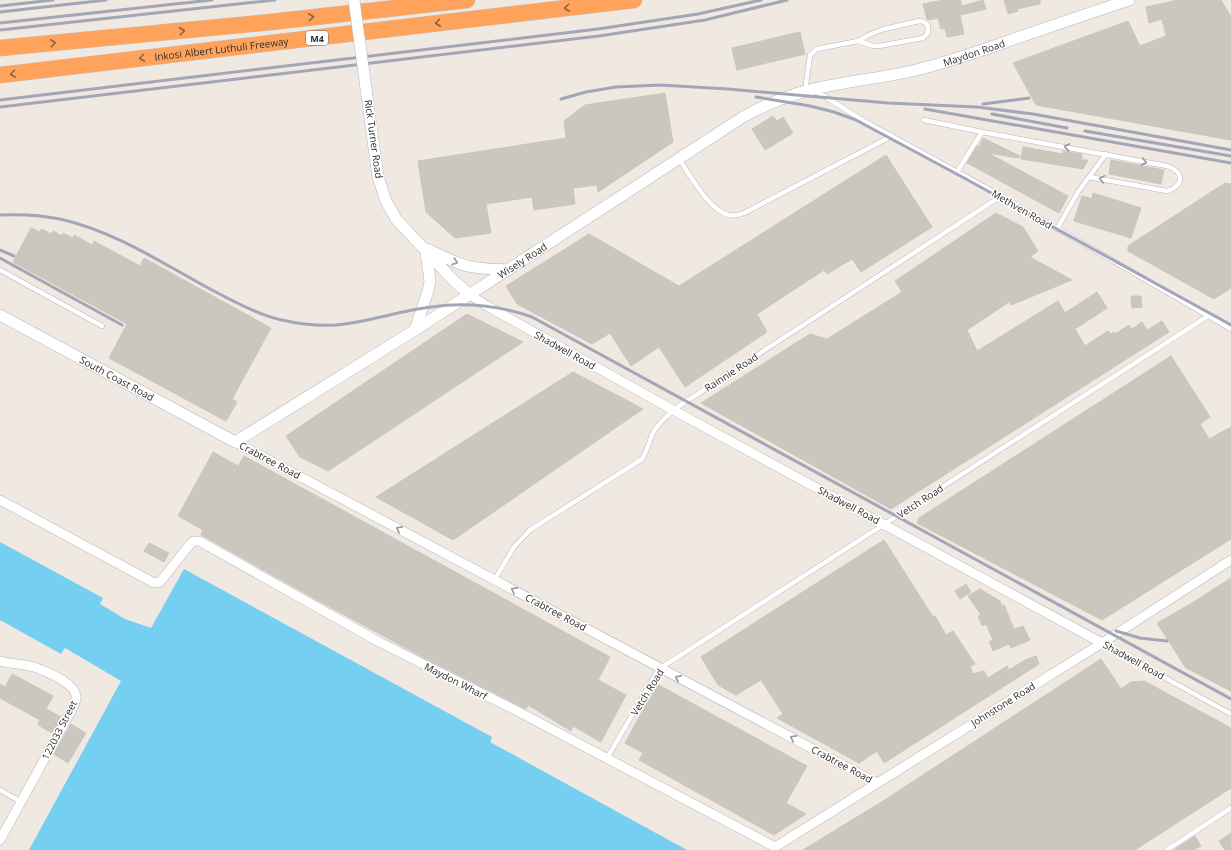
<svg xmlns="http://www.w3.org/2000/svg" width="1231" height="850" font-family="'Open Sans',sans-serif">
  <style>
    .water { fill: #75cff0 }
    .building { fill: #cbc7bf; stroke: #cbc5ba }
    .lines { fill: none; stroke-linecap: round; stroke-linejoin: round }
    .service-casing { stroke: #b4b7c1; stroke-width: 5.5 }
    .minor-casing { stroke: #b4b7c1; stroke-width: 10 }
    .tertiary-casing { stroke: #b4b7c1; stroke-width: 12 }
    .motorway-casing { stroke: #c9c9c9; stroke-width: 17 }
    .service { stroke: #fff; stroke-width: 4.5 }
    .minor { stroke: #fff; stroke-width: 9 }
    .tertiary { stroke: #fff; stroke-width: 11 }
    .motorway { stroke: #ffa35c; stroke-width: 16 }
    .rail { stroke: #a3a6b8; stroke-width: 3 }
    .tertiary-bridge-casing { stroke: #b4b7c1; stroke-width: 12; stroke-linecap: butt }
    .tertiary-bridge { stroke: #fff; stroke-width: 11 }
    .oneway { stroke: #8c6343 }
    .oneway2 { stroke: #969696 }
    .labels { text-anchor: middle; dominant-baseline: central; stroke-width: 3; stroke-linejoin: round; paint-order: stroke }
    .shield { fill: #fff; stroke: #6d6d6d; stroke-width: 1 }
    .shield-label { font-size: 9px; font-weight: bold; fill: #2e2e2e }
    .street-label { font-size: 10px; fill: #2e2e2e; stroke: #fff }
  </style>
  <rect width="100%" height="100%" fill="#efe9e1"/>
  <path class="water" d="M 0,542 L 103,598 L 100,604 L 125,619 L 151,628 L 184,569 L 492,737 L 490,742 L 687,850 L 29,850 L 121,681 L 65,648 L 61,654 L 0,620 Z"/>
  <path class="building" d="M 943,0 L 960,0 L 962,6 L 983,0 L 986,9 L 960,15 L 964,34 L 947,37 L 945,28 L 941,29 L 938,18 L 928,20 L 927,19 L 923,4 Z
    M 1004,0 L 1040,0 L 1040,4 L 1017,9 L 1018,11 L 1008,14 Z
    M 1178,0 L 1221,0 L 1231,17 L 1231,140 L 1036,105 L 1013,63 L 1128,21 L 1140,46 L 1166,36 L 1162,19 L 1149,23 L 1146,7 Z
    M 800,32 L 805,54 L 737,70 L 732,48 Z
    M 665,93 L 673,142 L 598,192 L 597,185 L 573,188 L 575,204 L 534,210 L 532,197 L 486,204 L 491,233 L 455,238 L 426,212 L 418,161 L 566,138 L 564,121 L 585,105 Z
    M 773,116 L 777,121 L 783,117 L 793,133 L 765,150 L 752,129 Z
    M 983,138 L 1020,156 L 1019,158 L 988,153 L 1068,196 L 1059,213 L 967,163 L 977,146 L 979,147 Z
    M 1023,147 L 1063,154 L 1063,151 L 1082,154 L 1082,160 L 1088,160 L 1083,169 L 1021,159 Z
    M 886,155 L 932,227 L 861,272 L 852,259 L 827,274 L 824,270 L 757,314 L 767,332 L 685,387 L 659,347 L 631,366 L 610,333 L 592,344 L 517,304 L 506,286 L 589,234 L 679,286 Z
    M 1111,160 L 1164,170 L 1161,184 L 1109,174 Z
    M 1225,183 L 1231,184 L 1231,288 L 1214,299 L 1128,251 L 1128,246 Z
    M 1093,193 L 1141,208 L 1131,238 L 1074,221 L 1082,196 L 1092,199 Z
    M 996,213 L 1023,227 L 1038,251 L 1030,257 L 1072,280 L 1011,305 L 1009,302 L 967,330 L 977,351 L 1058,301 L 1065,313 L 1097,292 L 1107,308 L 1075,329 L 1085,346 L 1108,331 L 1111,334 L 1114,332 L 1115,334 L 1129,325 L 1132,329 L 1142,322 L 1147,330 L 1162,321 L 1169,332 L 891,509 L 701,403 L 810,334 L 827,339 L 902,292 L 895,281 Z
    M 31,228 L 40,232 L 42,229 L 51,234 L 53,231 L 62,236 L 63,233 L 73,238 L 74,235 L 92,245 L 94,241 L 140,266 L 144,258 L 271,328 L 232,399 L 237,402 L 226,421 L 109,358 L 127,324 L 13,262 Z
    M 1131,296 L 1141,296 L 1142,307 L 1132,308 Z
    M 467,314 L 523,342 L 328,471 L 300,457 L 286,436 Z
    M 1171,356 L 1210,417 L 1200,424 L 1209,439 L 1231,427 L 1231,539 L 1102,620 L 917,523 L 919,518 Z
    M 573,372 L 643,409 L 453,540 L 376,497 Z
    M 213,452 L 238,466 L 244,456 L 610,657 L 598,680 L 626,695 L 601,742 L 573,726 L 571,731 L 528,705 L 526,709 L 426,659 L 328,606 L 201,535 L 203,530 L 178,516 Z
    M 884,540 L 933,617 L 935,616 L 946,635 L 953,631 L 975,664 L 970,666 L 973,674 L 984,671 L 988,678 L 1007,666 L 1009,670 L 1025,660 L 1036,656 L 1039,664 L 884,763 L 877,751 L 859,763 L 777,718 L 783,714 L 761,680 L 736,695 L 718,685 L 701,657 Z
    M 149,543 L 169,553 L 164,562 L 144,551 Z
    M 1231,578 L 1231,691 L 1186,668 L 1157,623 L 1192,603 Z
    M 966,584 L 971,592 L 960,599 L 955,591 Z
    M 980,589 L 1000,601 L 1002,606 L 1004,605 L 1014,629 L 1023,626 L 1030,640 L 1011,648 L 1009,644 L 993,651 L 989,642 L 993,640 L 986,624 L 982,626 L 978,616 L 981,615 L 968,596 Z
    M 1101,659 L 1121,689 L 1131,682 L 1144,681 L 1231,728 L 1231,788 L 1135,850 L 803,850 L 883,801 Z
    M 12,674 L 53,696 L 46,709 L 61,717 L 52,733 L 38,725 L 40,720 L 0,698 L 0,684 L 5,687 Z
    M 657,684 L 807,766 L 786,803 L 806,814 L 774,835 L 639,760 L 643,753 L 625,743 Z
    M 71,724 L 86,733 L 68,763 L 54,754 Z
    M 1231,833 L 1231,850 L 1225,850 L 1219,841 Z
    M 1195,836 L 1201,846 L 1194,850 L 1174,850 Z"/>
  <g class="lines">
    <defs>
      <path id="service" d="M 814,90 L 864,121 L 1001,196 L 1231,329
        M 805,91 L 810,55 L 817,49 L 858,41 L 871,34 L 884,29 L 919,21 C 927,21 930,27 927,34 L 923,38 L 879,46 L 873,46 L 858,41
        M 924,120 L 982,132
        M 679,159 C 691,176 707,208 728,215 C 733,216 739,215 744,213 L 892,136
        M 957,172 L 982,132 L 1167,166 C 1184,172 1185,185 1167,191 L 1089,177
        M 1057,229 L 1078,192 L 1106,154
        M 0,270 L 102,326
        M 495,579 L 514,547 L 530,530 L 642,459 C 647,451 649,443 652,435 C 656,425 666,418 673,410 L 1001,196
        M 1102,643 L 1231,714
        M 607,758 L 659,669 L 1208,316
        M 0,790 L 21,802
        M 1167,850 L 1231,808"/>
      <path id="minor" d="M 469,294 L 487,306 L 673,410 L 1102,643
        M 235,442 C 449,555 662,670 877,783
        M 0,500 L 154,583 L 160,582 L 191,543 L 194,541 L 199,541 L 381,643 L 519,712 L 775,847 L 1102,643 L 1231,560
        M 0,661 C 11,664 23,664 34,667 C 45,671 75,683 76,696 C 77,701 73,706 71,711 L 0,840"/>
      <g id="tertiary">
        <path d="M 378,177 L 386,201 L 396,219 L 454,281 L 469,294"/>
        <path d="M 427,249 C 440,255 453,262 467,266 C 480,269 494,269 508,270"/>
        <path id="s1" d="M 0,315 L 235,442 L 415,330 L 743,117 C 773,100 805,89 839,84 C 866,79 893,76 920,69 C 948,62 976,52 1003,43 C 1045,28 1087,14 1129,0"/>
        <path d="M 415,330 L 428,291 L 430,281 L 426,252"/>
      </g>
      <g id="motorway">
        <path d="M 0,48 L 271,22 L 467,0"/>
        <path id="s2" d="M 0,75 L 634,0"/>
      </g>
    </defs>
    <use href="#service" class="service-casing"/>
    <use href="#minor" class="minor-casing"/>
    <use href="#tertiary" class="tertiary-casing"/>
    <use href="#motorway" class="motorway-casing"/>
    <use href="#service" class="service"/>
    <use href="#minor" class="minor"/>
    <use href="#tertiary" class="tertiary"/>
    <use href="#motorway" class="motorway"/>
    <path class="rail" d="M 0,6 L 53,0
      M 0,12 L 106,0
      M 0,23 L 212,0
      M 0,30 L 275,0
      M 756,97 L 810,106 L 834,112 L 856,120 L 966,179 L 1231,325
      M 561,99 L 586,92 L 616,87 L 660,85 L 728,89 L 888,103 L 977,107 L 1033,114 L 1231,150
      M 0,100 L 598,29 L 698,14 L 761,0
      M 983,104 L 1029,98
      M 0,107 L 599,36 L 705,20 L 787,0
      M 925,109 L 1231,163
      M 992,114 L 1067,128
      M 1085,131 L 1231,156
      M 0,215 C 20,214 40,215 60,219 C 114,231 162,263 210,289 C 233,301 256,314 282,320 C 299,324 318,326 336,325 C 368,322 399,311 431,307 C 467,302 498,305 532,317 L 1231,699
      M 0,250 L 14,256
      M 0,258 L 122,325
      M 1116,631 L 1140,638 L 1167,641"/>
    <defs>
      <path id="tertiary-bridge" d="M 354,0 L 378,177"/>
    </defs>
    <use href="#tertiary-bridge" class="tertiary-bridge-casing"/>
    <use href="#tertiary-bridge" class="tertiary-bridge"/>
  </g>
  <defs><path id="oneway-chevron" d="M-2-3.5L2.5 0L-2 3.5" fill="none" stroke-width="1.6" stroke-linecap="round" stroke-linejoin="round"/></defs>
  <g class="oneway">
    <use href="#oneway-chevron" transform="translate(567 8) rotate(173)"/>
    <use href="#oneway-chevron" transform="translate(311 17) rotate(-6)"/>
    <use href="#oneway-chevron" transform="translate(438 23) rotate(173)"/>
    <use href="#oneway-chevron" transform="translate(182 31) rotate(-6)"/>
    <use href="#oneway-chevron" transform="translate(53 43) rotate(-6)"/>
    <use href="#oneway-chevron" transform="translate(142 58) rotate(173)"/>
    <use href="#oneway-chevron" transform="translate(13 74) rotate(173)"/>
  </g>
  <g class="oneway2">
    <use href="#oneway-chevron" transform="translate(1067 147) rotate(-170)"/>
    <use href="#oneway-chevron" transform="translate(1144 162) rotate(11)"/>
    <use href="#oneway-chevron" transform="translate(1102 179) rotate(-170)"/>
    <use href="#oneway-chevron" transform="translate(455 262) rotate(20)"/>
    <use href="#oneway-chevron" transform="translate(399 529) rotate(-152)"/>
    <use href="#oneway-chevron" transform="translate(514 590) rotate(-152)"/>
    <use href="#oneway-chevron" transform="translate(678 678) rotate(-152)"/>
    <use href="#oneway-chevron" transform="translate(793 738) rotate(-152)"/>
  </g>
  <g class="labels">
    <rect class="shield" x="306" y="31" width="22" height="14" rx="3"/>
    <g class="shield-label">
      <text x="317" y="38">M4</text>
    </g>
    <g class="street-label">
      <text stroke="none"><textPath href="#s2" startOffset="223">Inkosi Albert Luthuli Freeway</textPath></text>
      <text stroke="none"><textPath href="#s1" startOffset="1111">Maydon Road</textPath></text>
      <text transform="translate(374 139) rotate(82)">Rick Turner Road</text>
      <text transform="translate(1022 209) rotate(30)">Methven Road</text>
      <text stroke="none"><textPath href="#s1" startOffset="607">Wisely Road</textPath></text>
      <text transform="translate(565 350) rotate(29)">Shadwell Road</text>
      <text transform="translate(731 372) rotate(-33)">Rainnie Road</text>
      <text stroke="none"><textPath href="#s1" startOffset="133">South Coast Road</textPath></text>
      <text transform="translate(270 460) rotate(28)">Crabtree Road</text>
      <text transform="translate(920 501) rotate(-33)">Vetch Road</text>
      <text transform="translate(849 505) rotate(28)">Shadwell Road</text>
      <text transform="translate(556 612) rotate(28)">Crabtree Road</text>
      <text transform="translate(1134 660) rotate(29)">Shadwell Road</text>
      <text transform="translate(456 681) rotate(27)">Maydon Wharf</text>
      <text transform="translate(647 692) rotate(-58)">Vetch Road</text>
      <text transform="translate(1003 704) rotate(-32)">Johnstone Road</text>
      <text transform="translate(59 730) rotate(-63)">122033 Street</text>
      <text transform="translate(842 764) rotate(28)">Crabtree Road</text>
    </g>
  </g>
</svg>
